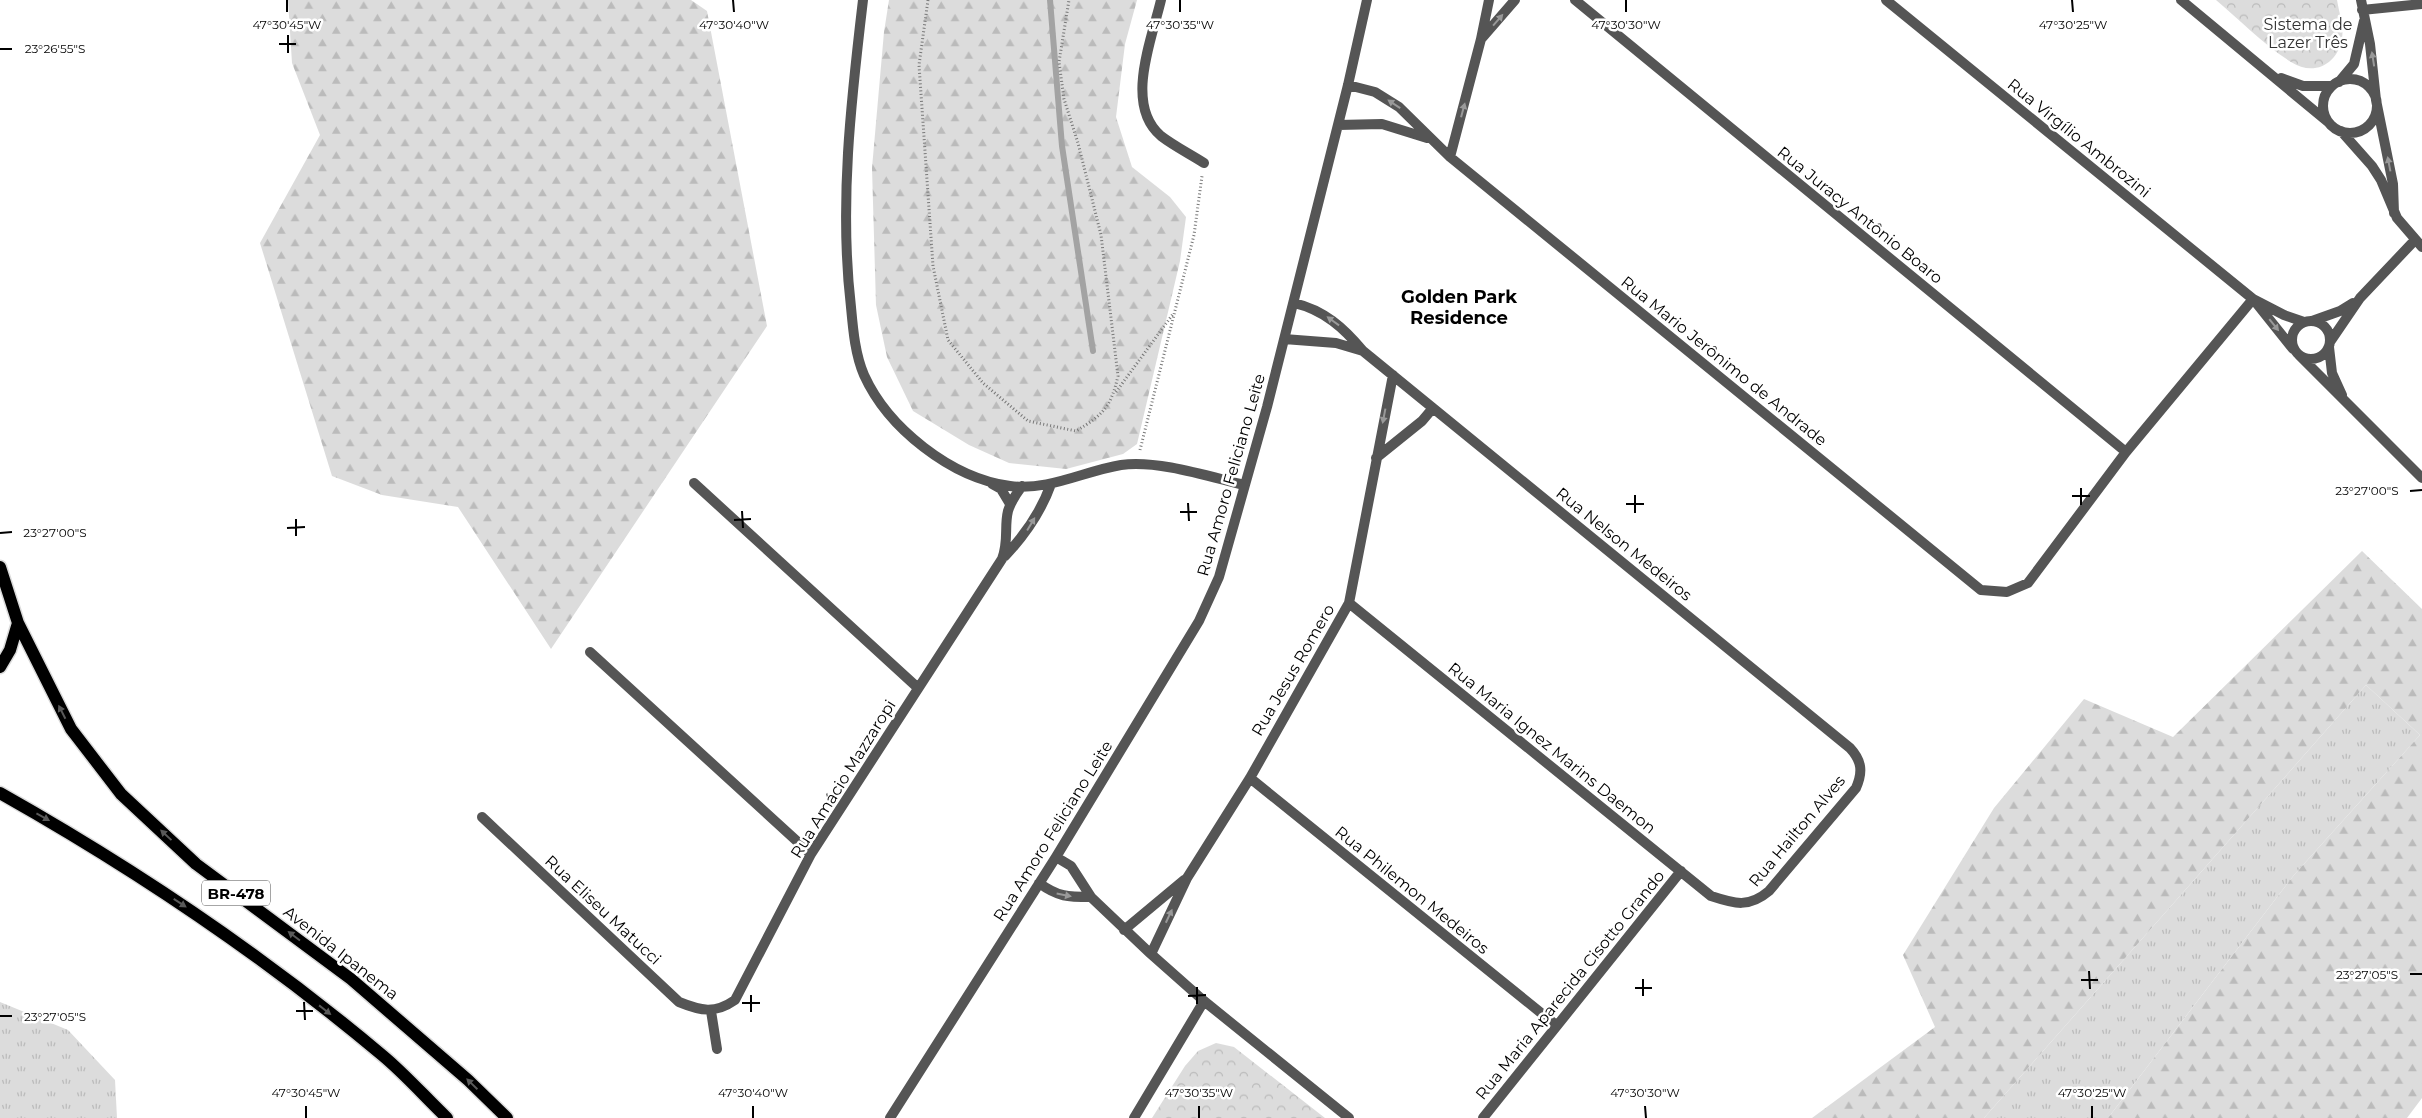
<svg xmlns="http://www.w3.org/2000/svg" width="2422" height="1118" font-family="Montserrat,sans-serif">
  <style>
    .grass { fill: url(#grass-tufts) }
    .forest { fill: url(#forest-firs) }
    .park { fill: url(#park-crowns) }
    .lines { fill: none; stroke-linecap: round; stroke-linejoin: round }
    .stream { stroke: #a3a3a3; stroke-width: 6 }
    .primary-casing { stroke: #dbdbdb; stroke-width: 15 }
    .path { stroke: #777; stroke-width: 3; stroke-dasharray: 1 2.5; stroke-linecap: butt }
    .street { stroke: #555; stroke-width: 10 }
    .primary { stroke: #000; stroke-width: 12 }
    .oneway { fill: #999 }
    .oneway2 { fill: #595959 }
    .ticks { fill: none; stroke: #000; stroke-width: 2 }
    .labels { text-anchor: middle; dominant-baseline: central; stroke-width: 5; stroke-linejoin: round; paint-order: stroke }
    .shield { fill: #fff; stroke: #4c4c4c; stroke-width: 1 }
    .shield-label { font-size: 15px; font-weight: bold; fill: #000 }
    .park-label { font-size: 16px; fill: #333; stroke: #fff }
    .street-label { font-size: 16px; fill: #000; stroke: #fff }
    .neighbourhood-label { font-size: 18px; font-weight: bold; fill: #000; stroke: #fff }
    .ticks-label { font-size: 12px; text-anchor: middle; fill: #000; stroke: #fff; stroke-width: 5; stroke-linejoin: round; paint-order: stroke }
  </style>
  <defs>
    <pattern id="grass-tufts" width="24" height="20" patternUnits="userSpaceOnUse" patternTransform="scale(1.25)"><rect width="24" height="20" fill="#dcdcdc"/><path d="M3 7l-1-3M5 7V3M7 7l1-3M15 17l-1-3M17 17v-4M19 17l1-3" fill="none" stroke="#bbb"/></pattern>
    <pattern id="forest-firs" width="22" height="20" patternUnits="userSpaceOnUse" patternTransform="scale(1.25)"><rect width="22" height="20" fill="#dcdcdc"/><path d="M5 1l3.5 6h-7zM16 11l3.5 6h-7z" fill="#bbb"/></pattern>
    <pattern id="park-crowns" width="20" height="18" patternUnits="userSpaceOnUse" patternTransform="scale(1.25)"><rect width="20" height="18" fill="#dcdcdc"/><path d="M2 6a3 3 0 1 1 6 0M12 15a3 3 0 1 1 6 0" fill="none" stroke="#bbb"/></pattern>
  </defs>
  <rect width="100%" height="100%" fill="#fff"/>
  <path class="grass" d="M 2366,685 L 2420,735 L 2294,875 L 2108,1118 L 1984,1118 Z
    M 0,1002 L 68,1030 L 115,1080 L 117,1118 L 0,1118 Z"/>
  <path class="forest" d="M 288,0 L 691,0 L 707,11 L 767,326 L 551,649 L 458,507 L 382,495 L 332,476 L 260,243 L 320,135 L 292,63 Z
    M 889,0 L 1137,0 L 1125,44 L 1116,117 L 1132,167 L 1170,197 L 1186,217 L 1180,261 L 1137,444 L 1123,454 L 1066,469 L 1009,463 L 969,445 L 913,411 L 887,357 L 876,305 L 872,168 L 884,32 Z
    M 2362,551 L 2422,609 L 2422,1098 L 2407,1118 L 2108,1118 L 2294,875 L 2420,735 L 2366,685 L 1984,1118 L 1812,1118 L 1935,1027 L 1903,955 L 1994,808 L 2084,699 L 2173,737 Z"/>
  <path class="park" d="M 2216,0 L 2337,0 C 2339,12 2344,27 2342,38 C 2338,64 2314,77 2291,62 C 2264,45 2240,20 2216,0 Z
    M 1216,1043 L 1234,1047 L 1325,1118 L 1152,1118 L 1185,1066 L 1198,1051 Z"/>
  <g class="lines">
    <path class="stream" d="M 1050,0 L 1062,146 L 1093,351"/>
    <defs>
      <path id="primary" d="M 0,567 L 18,623 L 71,729 L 121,794 L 196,864 L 351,979 L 468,1080 L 507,1118
        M 0,667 L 10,650 L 18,623
        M 0,793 C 135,869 263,955 382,1055 C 405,1074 425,1097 447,1118"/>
    </defs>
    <use href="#primary" class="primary-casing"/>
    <path class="path" d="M 928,0 L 919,65 L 933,266 L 948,340 L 983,383 L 1028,421 L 1076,431 C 1103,415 1111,407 1118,376 L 1101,235 L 1078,143 L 1064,99 L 1059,62 L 1069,0
      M 1116,392 L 1173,314
      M 1140,450 L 1194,235 L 1202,176"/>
    <path class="street" d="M 863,0 C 851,101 839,205 851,307 C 853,329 855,354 864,375 C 888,428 951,478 1010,486 C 1049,491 1084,471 1121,465 C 1158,460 1207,476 1244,485
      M 1161,0 C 1152,39 1124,105 1161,136 C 1174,146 1190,154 1204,163
      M 1575,0 L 2126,452
      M 1886,0 L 2253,299 L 2284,315 L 2304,322
      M 2181,0 L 2328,122
      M 2361,0 L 2370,44 L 2376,100 L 2393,184 L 2394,213
      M 2362,10 L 2422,4
      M 1482,38 L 1515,0
      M 2281,78 L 2303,86 L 2332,86
      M2323 106a27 27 0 1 1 54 0a27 27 0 1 1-54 0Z
      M 2339,82 L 2354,64 L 2364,21
      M 1348,85 L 1375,92 L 1399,107 L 1450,157 L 1981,590 L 2007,592 L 2028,583 L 2126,452 L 2253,299
      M 1338,125 L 1382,124 L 1427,138
      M 2341,131 L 2372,166 L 2381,180 L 2397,218 L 2422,247
      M 1450,157 L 1481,39 L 1489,0
      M 1294,303 C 1324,310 1344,328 1363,351 L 1850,748 C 1862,761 1863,772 1856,788 L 1769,891 C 1749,908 1735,904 1711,896 L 1349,603
      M 2257,304 L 2293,349
      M 2312,321 L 2340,311 L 2353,303
      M2292 340a19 19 0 1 1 38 0a19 19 0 1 1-38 0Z
      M 1284,339 L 1336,343 L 1363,351
      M 2330,342 L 2360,298 L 2415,240
      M 2329,347 L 2332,373 L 2342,395
      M 2299,355 L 2422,478
      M 1376,458 L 1422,421 L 1433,408
      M 694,483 L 918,688
      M 992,484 L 1001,489 L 1010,504
      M 1005,556 C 1025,535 1041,512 1051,484
      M 590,652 L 811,854
      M 1250,778 L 1556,1025
      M 482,817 L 679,1002 C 701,1011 715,1014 735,1000 L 811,854 L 1002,559 C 1009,541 1004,527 1008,511 C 1011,501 1016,494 1022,486
      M 1056,857 L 1071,866 L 1091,897 L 1151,954 L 1204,1001 L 1349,1118
      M 1039,883 C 1058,897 1068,897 1091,897
      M 1124,930 L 1184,880
      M 1151,954 L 1187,878 L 1250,778 L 1349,603 L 1393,375
      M 711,1011 L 717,1049
      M 890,1118 L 1056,857 L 1199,621 L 1219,577 L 1267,407 L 1348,85 L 1367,0
      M 1134,1118 L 1204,1001
      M 1483,1118 L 1681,871"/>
    <use href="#primary" class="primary"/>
  </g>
  <defs><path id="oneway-solid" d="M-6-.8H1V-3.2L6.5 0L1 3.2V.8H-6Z" transform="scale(1.25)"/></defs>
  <g class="oneway">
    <use href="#oneway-solid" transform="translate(1498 20) rotate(-49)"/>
    <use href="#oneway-solid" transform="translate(2373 59) rotate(-99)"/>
    <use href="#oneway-solid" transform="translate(1394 104) rotate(-146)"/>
    <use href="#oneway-solid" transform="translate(1463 110) rotate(-75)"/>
    <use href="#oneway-solid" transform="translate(2389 164) rotate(-101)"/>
    <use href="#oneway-solid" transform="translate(1333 321) rotate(-144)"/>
    <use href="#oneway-solid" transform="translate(2274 325) rotate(51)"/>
    <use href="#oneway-solid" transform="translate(1384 416) rotate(101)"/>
    <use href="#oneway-solid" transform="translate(1031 524) rotate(-59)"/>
    <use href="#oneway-solid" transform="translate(1064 895) rotate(11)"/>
    <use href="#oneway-solid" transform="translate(1169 916) rotate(-65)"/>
  </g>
  <g class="oneway2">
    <use href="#oneway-solid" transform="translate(62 712) rotate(-117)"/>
    <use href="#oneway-solid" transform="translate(43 817) rotate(29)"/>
    <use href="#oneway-solid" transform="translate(166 835) rotate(-137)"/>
    <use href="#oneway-solid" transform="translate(180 903) rotate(33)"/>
    <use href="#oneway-solid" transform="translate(294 936) rotate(-143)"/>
    <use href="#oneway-solid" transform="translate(325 1010) rotate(38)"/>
    <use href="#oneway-solid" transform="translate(472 1084) rotate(-136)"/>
  </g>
  <path class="ticks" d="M 287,0 L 287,12M 733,0 L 734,12M 1180,0 L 1180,12M 1626,0 L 1626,12M 2072,0 L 2073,12M 288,35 L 288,53M 279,44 L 296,44M 0,49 L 12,49M 2081,488 L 2081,505M 2410,491 L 2422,490M 1635,495 L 1635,513M 2072,496 L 2090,496M 1188,503 L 1189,521M 1626,504 L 1644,504M 742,511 L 743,528M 1180,512 L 1197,512M 296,519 L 296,536M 734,520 L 751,519M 287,528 L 305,527M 0,533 L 12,532M 2089,971 L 2090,989M 2410,974 L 2422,974M 1643,979 L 1643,996M 2081,980 L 2098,980M 1197,987 L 1197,1004M 1635,988 L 1652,988M 751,995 L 751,1012M 1188,996 L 1206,995M 304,1002 L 305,1020M 742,1003 L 760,1003M 296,1011 L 313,1011M 0,1016 L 12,1016M 306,1106 L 306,1118M 753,1106 L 753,1118M 1199,1106 L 1199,1118M 1645,1106 L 1646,1118M 2092,1106 L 2092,1118"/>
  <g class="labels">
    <rect class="shield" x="202" y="880.5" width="68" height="25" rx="4"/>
    <g class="shield-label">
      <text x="236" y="893">BR-478</text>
    </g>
    <g class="park-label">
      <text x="2308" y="24">Sistema de<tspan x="2308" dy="18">Lazer Três</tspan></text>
    </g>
    <g class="street-label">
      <text transform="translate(2079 138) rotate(39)">Rua Virgílio Ambrozini</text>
      <text transform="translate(1860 215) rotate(39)">Rua Juracy Antônio Boaro</text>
      <text transform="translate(1724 361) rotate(39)">Rua Mario Jerônimo de Andrade</text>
      <text transform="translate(1231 475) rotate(-74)">Rua Amoro Feliciano Leite</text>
      <text transform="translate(1624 544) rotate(39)">Rua Nelson Medeiros</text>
      <text transform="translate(1293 670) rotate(-60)">Rua Jesus Romero</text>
      <text transform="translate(1552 748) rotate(39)">Rua Maria Ignez Marins Daemon</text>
      <text transform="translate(843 779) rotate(-58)">Rua Amácio Mazzaropi</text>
      <text transform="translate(1053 831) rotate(-58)">Rua Amoro Feliciano Leite</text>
      <text transform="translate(1797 831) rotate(-50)">Rua Hailton Alves</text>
      <text transform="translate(1412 890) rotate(39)">Rua Philemon Medeiros</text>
      <text transform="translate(603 910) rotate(43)">Rua Eliseu Matucci</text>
      <text transform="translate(341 953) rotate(38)">Avenida Ipanema</text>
      <text transform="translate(1570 985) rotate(-51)">Rua Maria Aparecida Cisotto Grando</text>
    </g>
    <g class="neighbourhood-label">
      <text x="1459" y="297">Golden Park<tspan x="1459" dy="21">Residence</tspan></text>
    </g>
  </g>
  <g class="ticks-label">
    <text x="287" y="29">47°30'45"W</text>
    <text x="734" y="29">47°30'40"W</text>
    <text x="1180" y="29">47°30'35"W</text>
    <text x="1626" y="29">47°30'30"W</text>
    <text x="2073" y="29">47°30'25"W</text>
    <text x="55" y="53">23°26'55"S</text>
    <text x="2367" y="495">23°27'00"S</text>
    <text x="55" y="537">23°27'00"S</text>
    <text x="2367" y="979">23°27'05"S</text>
    <text x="55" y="1021">23°27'05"S</text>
    <text x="306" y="1097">47°30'45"W</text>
    <text x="753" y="1097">47°30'40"W</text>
    <text x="1199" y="1097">47°30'35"W</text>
    <text x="1645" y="1097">47°30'30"W</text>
    <text x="2092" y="1097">47°30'25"W</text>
  </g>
</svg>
